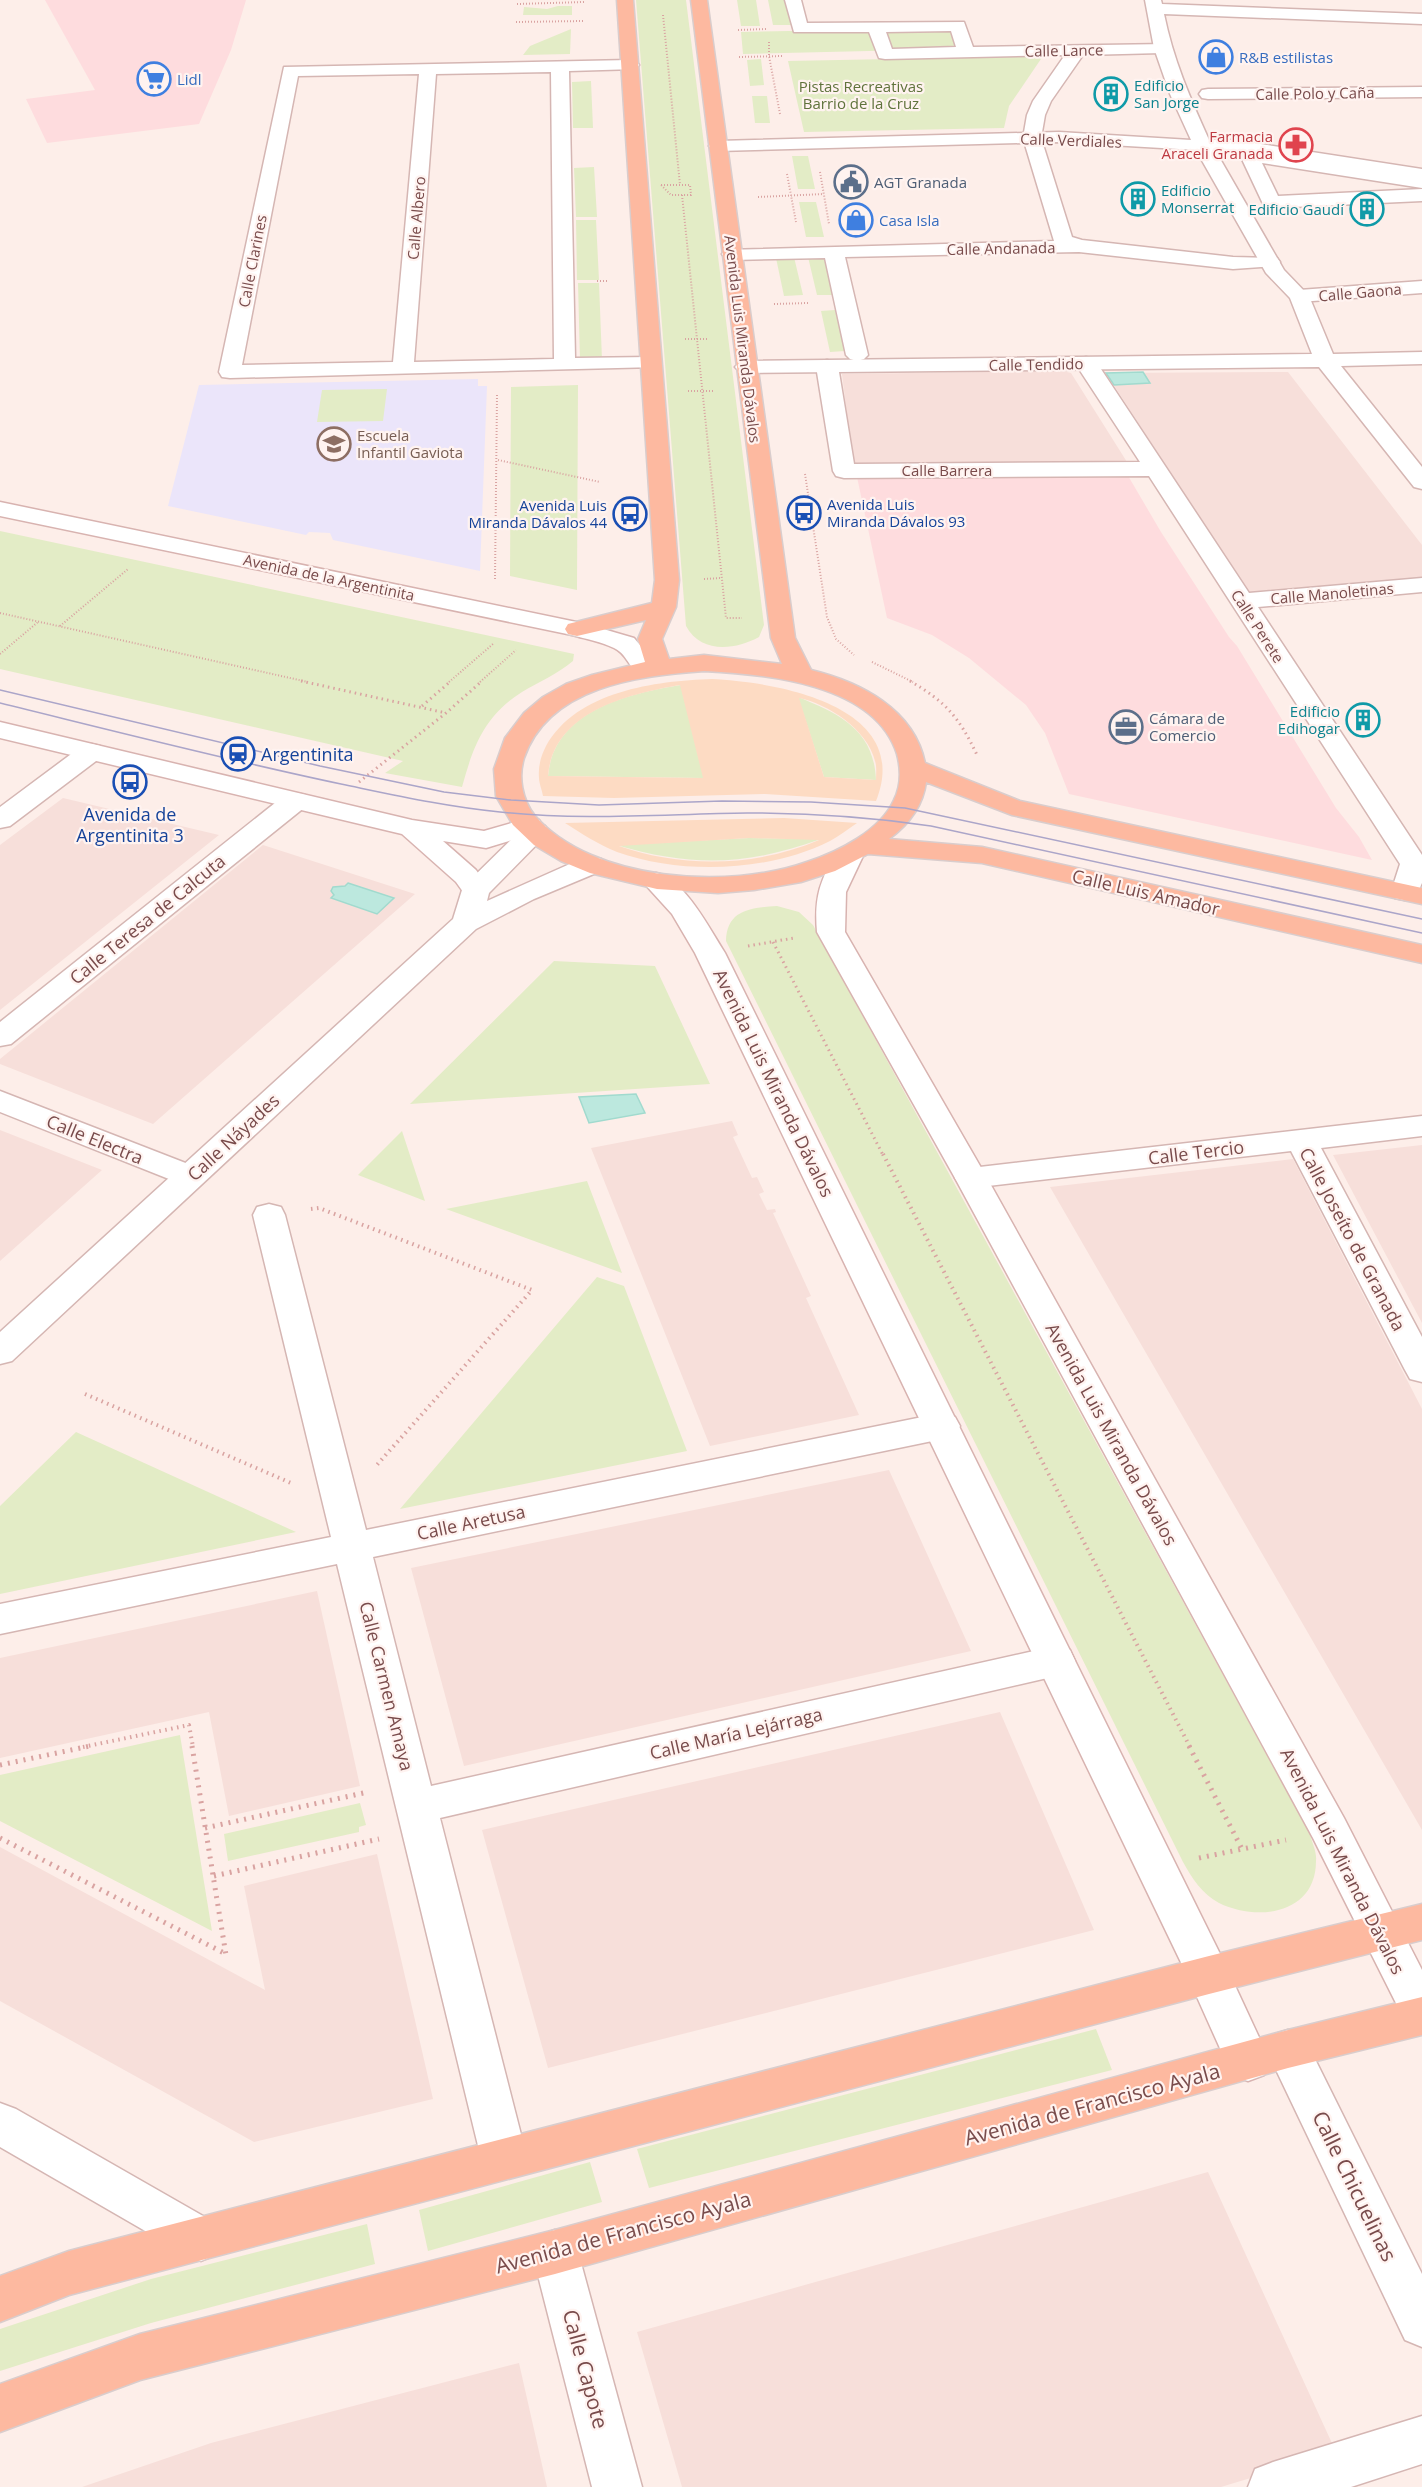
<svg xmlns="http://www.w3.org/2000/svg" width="1422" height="2487" font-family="'Open Sans',sans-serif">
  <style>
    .residential { fill: #f7dfda }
    .commercial { fill: #fedcde }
    .education { fill: #ebe5fa }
    .green { fill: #e3ecc6 }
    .sand { fill: #fddbc3; fill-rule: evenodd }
    .water { fill: #bce8de; stroke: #a1dace; stroke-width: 1.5 }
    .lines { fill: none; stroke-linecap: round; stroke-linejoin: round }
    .pedestrian-casing { stroke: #d5b6b3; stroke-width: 3 }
    .minor-casing { stroke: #d5b6b3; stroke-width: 3 }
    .tertiary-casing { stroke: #d5b6b3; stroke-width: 3 }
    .secondary-casing { stroke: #d8b3b0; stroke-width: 3 }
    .primary-casing { stroke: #d9cdcd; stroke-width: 3 }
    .path-far3 { stroke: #d9a3a1; stroke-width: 2; stroke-dasharray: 1 2; stroke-linecap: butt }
    .path-far2 { stroke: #d9a3a1; stroke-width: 3; stroke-dasharray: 1.5 4; stroke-linecap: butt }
    .path-far1 { stroke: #d9a3a1; stroke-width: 4; stroke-dasharray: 1.5 4.5; stroke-linecap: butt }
    .path { stroke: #d9a3a1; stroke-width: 5; stroke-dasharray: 2 6; stroke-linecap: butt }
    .pedestrian { fill: #fff; fill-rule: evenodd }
    .minor { fill: #fff; fill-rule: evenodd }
    .tertiary { fill: #fff; fill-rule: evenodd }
    .secondary { fill: #fff; fill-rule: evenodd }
    .primary { fill: #fdb9a0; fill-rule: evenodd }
    .tram { stroke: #aba5c9; stroke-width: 1.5 }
    .labels { text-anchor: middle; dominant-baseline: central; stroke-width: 4.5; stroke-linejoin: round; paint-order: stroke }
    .far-street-label { font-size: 15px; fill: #794b4b; stroke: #fff3f0 }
    .far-shop-label { font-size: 15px; fill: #366cbe; stroke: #fff3f0; text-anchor: start }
    .far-culture-label { font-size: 15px; fill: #0d838f; stroke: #fff3f0; text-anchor: start }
    .far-park-label { font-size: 15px; fill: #60733c; stroke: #fff3f0 }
    .far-health-label { font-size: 15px; fill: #be3a42; stroke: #fff3f0; text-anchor: end }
    .far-service-label { font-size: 15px; fill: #4e5e75; stroke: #fff3f0; text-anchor: start }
    .far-education-label { font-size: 15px; fill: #785e54; stroke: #fff3f0; text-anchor: start }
    .far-transit-label { font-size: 15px; fill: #164399; stroke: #fff3f0; text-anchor: start }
    .transit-label { font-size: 18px; fill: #164399; stroke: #fff3f0; text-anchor: start }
    .street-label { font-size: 18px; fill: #794b4b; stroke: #fff3f0 }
    .near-street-label { font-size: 21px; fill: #794b4b; stroke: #fff3f0 }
  </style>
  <rect width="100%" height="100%" fill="#fdeee9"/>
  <path class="residential" d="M 1063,371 L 1071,373 L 1127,462 L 853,464 L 842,374 Z
    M 1288,372 L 1422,545 L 1422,578 L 1249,594 L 1106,373 Z
    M 63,798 L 219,835 L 0,1010 L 0,845 Z
    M 263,845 L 415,894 L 153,1124 L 0,1064 L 0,1059 Z
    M 732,1121 L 738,1135 L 733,1137 L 752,1178 L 757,1177 L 764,1192 L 759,1194 L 767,1210 L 775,1209 L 776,1212 L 773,1213 L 811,1296 L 806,1298 L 859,1415 L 710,1446 L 591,1148 Z
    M 0,1130 L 102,1170 L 0,1261 Z
    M 1422,1145 L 1422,1323 L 1333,1155 Z
    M 1293,1159 L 1422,1409 L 1422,1830 L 1050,1187 Z
    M 889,1470 L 971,1651 L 464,1766 L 411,1568 Z
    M 317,1591 L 360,1786 L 229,1816 L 209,1712 L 0,1758 L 0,1658 Z
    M 1000,1712 L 1094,1930 L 548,2068 L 482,1830 Z
    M 0,1847 L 265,1990 L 244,1886 L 377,1854 L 433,2099 L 254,2142 L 0,2001 Z
    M 1208,2172 L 1336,2452 L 1221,2487 L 682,2487 L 637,2332 Z
    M 519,2363 L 547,2487 L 82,2487 L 211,2443 Z"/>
  <path class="commercial" d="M 45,0 L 246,0 L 231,50 L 199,124 L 47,143 L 26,99 L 95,90 Z
    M 1127,474 L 1161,532 L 1229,637 L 1237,646 L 1336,808 L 1359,837 L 1372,860 L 1069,794 L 1045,733 L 1026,705 L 969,658 L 932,635 L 887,618 L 857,477 Z"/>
  <path class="education" d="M 478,379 L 478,386 L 487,386 L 480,571 L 333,540 L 330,533 L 309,532 L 306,535 L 168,506 L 199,385 Z"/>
  <path class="green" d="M 636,0 L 686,0 L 764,625 L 759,637 C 735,650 701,654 686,626 Z
    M 737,0 L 756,0 L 760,26 L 741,26 Z
    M 768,0 L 787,0 L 792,25 L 773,25 Z
    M 558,6 L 572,6 L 572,15 L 523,15 L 524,7 L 547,9 Z
    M 951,28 L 955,49 L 743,54 L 741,32 Z
    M 571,29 L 570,54 L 523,55 L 530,46 Z
    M 1043,56 L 1009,106 L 1004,128 L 804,132 L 788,61 Z
    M 761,59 L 764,85 L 750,86 L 747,60 Z
    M 591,81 L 593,128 L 573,128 L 572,82 Z
    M 752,96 L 767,96 L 770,123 L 755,123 Z
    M 792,156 L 808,156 L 815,189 L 798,189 Z
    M 594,167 L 597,217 L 576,217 L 574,168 Z
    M 799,202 L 816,202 L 824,237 L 806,237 Z
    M 576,220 L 596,220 L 599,280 L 577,280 Z
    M 794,257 L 803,295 L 784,296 L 776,258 Z
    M 808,257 L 827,257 L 836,295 L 817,295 Z
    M 578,283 L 599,283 L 602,360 L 580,360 Z
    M 835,310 L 845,351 L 830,352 L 821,311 Z
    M 578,385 L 577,590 L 510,576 L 511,387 Z
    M 387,389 L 383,421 L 317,422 L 322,390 Z
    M 0,531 L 574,654 L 573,661 C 557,674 539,682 522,692 C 484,716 473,747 462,787 L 385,773 L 403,761 L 0,669 Z
    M 681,685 L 704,778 L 548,776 C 554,711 626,694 681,685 Z
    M 798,697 C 840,714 874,730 876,780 L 824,777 Z
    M 749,838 L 821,839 C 746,866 692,867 616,845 Z
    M 777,906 L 799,912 L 813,925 L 1310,1834 C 1312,1843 1317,1852 1316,1861 C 1316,1914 1258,1922 1219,1903 C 1202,1894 1192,1878 1183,1862 L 726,941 C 727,910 750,908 777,906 Z
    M 554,961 L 655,966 L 710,1084 L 410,1104 Z
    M 402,1131 L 425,1201 L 358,1175 Z
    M 587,1181 L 622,1273 L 446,1209 Z
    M 597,1277 L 624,1286 L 687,1451 L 400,1509 Z
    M 76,1432 L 296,1532 L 0,1594 L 0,1506 Z
    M 180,1735 L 212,1931 L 0,1821 L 0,1775 Z
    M 360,1803 L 366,1825 L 359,1827 L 359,1832 L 228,1861 L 224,1834 Z
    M 1096,2029 L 1112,2070 L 649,2188 L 637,2149 Z
    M 590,2162 L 602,2202 L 428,2251 L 419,2210 Z
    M 367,2224 L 375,2264 L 151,2323 L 0,2371 L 0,2329 L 151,2279 Z"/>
  <path class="sand" d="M 712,679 C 777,682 914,706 876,801 L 765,794 L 614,798 L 543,796 C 542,790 539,783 539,778 C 538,766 541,756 546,746 C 577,691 655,681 712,679 ZM 680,685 L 703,778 L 548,776 C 553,712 628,694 680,685 ZM 799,698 C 828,704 867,729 875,761 C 877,767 876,774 876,780 L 824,777 Z
    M 784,818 L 857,823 C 848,829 839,836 830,841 C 768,872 682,875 617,852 C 598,844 582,834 565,823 ZM 749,838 L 819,840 C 756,867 682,868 619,846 Z"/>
  <path class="water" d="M 1143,372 L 1150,383 L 1114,385 L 1106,373 Z
    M 348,883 L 394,898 L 377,914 L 331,898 L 334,895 L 331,891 L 333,887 L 345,886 Z
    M 636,1094 L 645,1113 L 589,1123 L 579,1097 Z"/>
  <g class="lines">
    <defs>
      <path id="pedestrian" d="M 1422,87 L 1422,97 L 1208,99 L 1202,98 L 1199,94 L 1202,90 L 1208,89 Z
        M 1249,149 L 1422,176 L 1422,188 L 1262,163 L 1278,196 L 1422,189 L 1422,201 L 1271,208 L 1264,206 L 1240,155 L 1243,151 Z
        M 1422,1116 L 1422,1136 L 1321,1148 L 1422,1337 L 1422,1382 L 1410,1379 L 1405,1370 L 1291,1151 L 971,1188 L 960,1185 L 955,1178 L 960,1171 L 971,1168 Z"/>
      <path id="minor" d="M 785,0 L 801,0 L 807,23 L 964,22 L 973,47 L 1168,44 L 1170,48 L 1168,52 L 1162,53 L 1083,55 L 1051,101 L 1045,115 L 1041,138 L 1072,237 L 1082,240 L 1233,257 L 1277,258 L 1280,262 L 1277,266 L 1233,269 L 1079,252 L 845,257 L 868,355 L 864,359 L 857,361 L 850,359 L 846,355 L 825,258 L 732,260 L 725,258 L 722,254 L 725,250 L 1054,241 L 1023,138 L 1027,115 L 1033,101 L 1065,55 L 885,59 L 879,58 L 869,32 L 794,32 ZM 951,31 L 956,47 L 892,49 L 886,32 Z
        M 630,60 L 636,61 L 639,65 L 636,69 L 569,71 L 575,358 L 650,357 L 657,359 L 661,363 L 657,367 L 230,378 L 222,377 L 219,372 L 284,67 ZM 551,72 L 554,359 L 414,362 L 436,74 ZM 419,74 L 393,362 L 242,365 L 298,76 Z
        M 1422,281 L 1422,293 L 1299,302 L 1292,300 L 1289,296 L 1292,292 L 1299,290 Z
        M 1086,357 L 1093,359 L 1097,363 L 1249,593 L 1422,578 L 1422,592 L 1258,607 L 1422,855 L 1422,883 L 1415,898 L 1405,900 L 1395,898 L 1391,892 L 1400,864 L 1149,476 L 844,478 L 836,476 L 833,471 L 816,366 L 820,362 L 827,360 L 834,362 L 838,366 L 854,464 L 1140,462 L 1075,363 L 1079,359 Z
        M 91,744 L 100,746 L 104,752 L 100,758 L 10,826 L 0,828 L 0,807 L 82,746 Z
        M 295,793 L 305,795 L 309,801 L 305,807 L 11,1044 L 0,1046 L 0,1022 L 285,795 Z
        M 0,1091 L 201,1169 L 206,1176 L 201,1183 L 190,1186 L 179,1183 L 0,1112 Z
        M 269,1204 L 281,1207 L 285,1215 L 366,1530 L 942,1413 L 955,1417 L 960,1426 L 955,1435 L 942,1439 L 373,1557 L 431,1786 L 1056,1646 L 1070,1650 L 1075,1661 L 1070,1672 L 1056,1676 L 440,1818 L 527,2158 L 520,2173 L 504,2179 L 488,2173 L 481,2158 L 337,1564 L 0,1634 L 0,1604 L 331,1537 L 253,1215 L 257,1207 Z
        M 1288,2030 L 1303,2035 L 1422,2274 L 1422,2347 L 1405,2340 L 1266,2049 L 1273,2035 Z
        M 555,2230 L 571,2236 L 578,2252 L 642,2487 L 592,2487 L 532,2252 L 539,2236 Z
        M 1422,2416 L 1422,2464 L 1351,2487 L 1248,2487 L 1255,2469 L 1273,2462 Z"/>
      <path id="tertiary" d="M 1145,0 L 1161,0 L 1162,4 L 1422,14 L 1422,24 L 1164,14 C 1173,59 1190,98 1209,140 L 1235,140 L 1422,169 L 1422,181 L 1235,150 L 1215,150 L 1284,270 L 1309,296 L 1333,354 L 1422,352 L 1422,364 L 1341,366 L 1422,467 L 1422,489 L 1414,487 L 1319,367 L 746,373 L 739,371 L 735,367 L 739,363 L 746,361 L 1312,354 L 1290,298 L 1266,273 L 1196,150 L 1059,142 L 718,151 L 712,150 L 709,146 L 712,142 L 718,141 L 1059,132 L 1191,140 L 1170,94 L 1154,48 Z
        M 535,824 L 545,826 L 549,832 L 489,893 L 487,901 L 581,859 L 591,857 L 601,859 L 605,865 L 601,871 L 534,899 L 476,929 L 12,1361 L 0,1364 L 0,1332 L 453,919 L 462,890 L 466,884 L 525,826 Z
        M 0,2103 L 16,2109 L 217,2224 L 224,2239 L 217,2254 L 201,2261 L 185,2254 L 0,2147 Z"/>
      <path id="secondary" d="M 0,502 L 586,624 L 634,638 L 659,668 L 655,673 C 628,680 632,656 614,648 C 602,642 586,639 572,635 L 0,516 Z
        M 0,722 L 412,820 L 484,831 L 529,818 L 539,820 L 543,826 L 539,832 L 486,848 L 443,841 L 476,870 L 490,890 L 486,896 L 476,898 L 466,896 L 456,882 L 402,834 L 0,738 Z
        M 849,848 L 859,850 L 863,856 L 846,892 L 845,932 L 987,1178 L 1344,1818 L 1422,1970 L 1422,2031 L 1407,2025 L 1313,1838 L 955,1178 L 817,932 C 814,898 820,878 839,850 Z
        M 656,873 C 685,880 709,928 725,953 L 1224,1962 L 1270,2061 L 1264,2075 L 1248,2081 L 1232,2075 L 1188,1977 L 695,953 L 672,914 L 642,881 L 646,875 Z"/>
      <path id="primary" d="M 617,0 L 633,0 L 679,580 L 676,607 L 662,639 L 669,659 L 704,655 L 782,664 L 771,638 L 691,0 L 707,0 L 795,638 L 811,670 C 860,682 914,709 925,763 L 1020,801 L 1422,888 L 1422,904 L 1012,815 L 926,782 C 923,806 908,825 889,839 L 982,847 L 1422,945 L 1422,963 L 982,863 L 868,854 L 835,871 L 801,882 L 754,890 L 718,893 L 657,889 L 590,873 L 561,861 L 534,845 L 513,825 L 496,796 L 494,769 L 505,738 L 524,713 L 543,697 L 566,684 L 592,675 L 645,662 L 638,639 L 646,620 L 577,636 L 568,634 L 565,629 L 568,624 L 652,603 L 655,580 ZM 704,671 C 765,674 875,683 897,754 C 901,769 901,786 894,800 C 880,831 838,852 807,862 C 729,890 593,882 535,816 C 522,800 518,777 524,758 C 549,686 638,676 704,671 Z
        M 1422,1904 L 1422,1940 L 1209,1994 L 69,2295 L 0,2322 L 0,2276 L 69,2251 L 1209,1956 Z
        M 1422,1997 L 1422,2035 L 1288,2068 L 555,2274 L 140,2380 L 0,2432 L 0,2384 L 140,2334 L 555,2230 L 1288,2030 Z"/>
    </defs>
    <use href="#pedestrian" class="pedestrian-casing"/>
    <use href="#minor" class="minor-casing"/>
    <use href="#tertiary" class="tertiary-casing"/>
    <use href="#secondary" class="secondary-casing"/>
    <use href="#primary" class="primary-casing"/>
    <path class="path-far3" d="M 517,4 L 584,2
      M 663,15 L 680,185
      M 516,22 L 583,21
      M 738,30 L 766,29
      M 769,42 L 769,56 L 780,114
      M 739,57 L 783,56
      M 820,172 L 829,224
      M 787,174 L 796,222
      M 661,185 L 690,185 L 691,195 L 671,195 Z
      M 682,195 L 726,618 L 742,618
      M 758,197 L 824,194
      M 597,281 L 607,281
      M 774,304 L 808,303
      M 685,339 L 707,339
      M 688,391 L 714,391
      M 498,460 L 600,482
      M 805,474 L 827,617 L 836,639 L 854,655
      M 495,579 L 497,395
      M 704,579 L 721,578
      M 0,613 L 308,682
      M 60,626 L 128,569
      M 0,654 L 38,622
      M 872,662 L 913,682
      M 449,682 L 493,644
      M 480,682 L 516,650"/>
    <path class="path-far2" d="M 301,681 L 446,713
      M 910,681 C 946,702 959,717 977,755
      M 422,706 L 451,681
      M 359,782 L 446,713 L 482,681
      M 773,942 L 883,1155
      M 748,946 L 794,938"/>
    <path class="path-far1" d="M 883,1154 L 1190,1747
      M 311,1209 L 319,1208 L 532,1290 L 376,1466
      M 85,1394 L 291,1483
      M 83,1747 L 189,1725 L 193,1747"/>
    <path class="path" d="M 192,1746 L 226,1955
      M 1189,1746 L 1242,1849
      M 0,1765 L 90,1746
      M 205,1828 L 368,1792
      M 0,1838 L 226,1954
      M 1199,1858 L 1286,1840
      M 214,1876 L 379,1839"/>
    <use href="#pedestrian" class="pedestrian"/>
    <use href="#minor" class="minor"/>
    <use href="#tertiary" class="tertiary"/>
    <use href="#secondary" class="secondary"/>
    <use href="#primary" class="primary"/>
    <path class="tram" d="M 0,690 L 320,766 L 444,792 L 511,800 L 599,805 L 722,801 L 811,802 L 905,808 L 1422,919
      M 0,703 C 114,731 227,760 341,784 C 394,795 447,807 500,812 C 582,821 664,814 747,813 C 808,813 870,817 931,826 L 1422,933"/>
  </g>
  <defs>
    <symbol id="shop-ring" viewBox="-11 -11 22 22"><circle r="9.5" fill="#fff3f0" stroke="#3f7fe0" stroke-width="1.5"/><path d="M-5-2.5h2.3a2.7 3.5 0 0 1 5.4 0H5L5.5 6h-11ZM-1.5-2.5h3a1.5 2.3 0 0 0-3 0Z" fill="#3f7fe0"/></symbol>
    <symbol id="supermarket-ring" viewBox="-11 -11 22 22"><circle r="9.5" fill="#fff3f0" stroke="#3f7fe0" stroke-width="1.5"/><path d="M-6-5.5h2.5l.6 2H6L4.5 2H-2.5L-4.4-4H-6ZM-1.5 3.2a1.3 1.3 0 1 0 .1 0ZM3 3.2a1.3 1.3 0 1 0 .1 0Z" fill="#3f7fe0"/></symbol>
    <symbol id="building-ring" viewBox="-11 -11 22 22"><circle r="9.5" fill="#fff3f0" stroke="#0f9aa8" stroke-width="1.5"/><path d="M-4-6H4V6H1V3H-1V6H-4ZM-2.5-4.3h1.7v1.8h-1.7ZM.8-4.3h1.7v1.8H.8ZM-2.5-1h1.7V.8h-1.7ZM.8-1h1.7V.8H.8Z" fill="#0f9aa8"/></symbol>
    <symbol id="pharmacy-ring" viewBox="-11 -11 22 22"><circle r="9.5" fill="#fff3f0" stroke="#e0444e" stroke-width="1.5"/><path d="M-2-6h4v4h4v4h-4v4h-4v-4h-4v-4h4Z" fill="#e0444e"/></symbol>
    <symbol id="civic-ring" viewBox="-11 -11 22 22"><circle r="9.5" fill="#fff3f0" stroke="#5c6f8a" stroke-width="1.5"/><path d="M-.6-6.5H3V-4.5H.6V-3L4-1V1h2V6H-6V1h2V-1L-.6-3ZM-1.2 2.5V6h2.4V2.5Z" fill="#5c6f8a"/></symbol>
    <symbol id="school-ring" viewBox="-11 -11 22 22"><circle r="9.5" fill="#fff3f0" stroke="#8d6e63" stroke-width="1.5"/><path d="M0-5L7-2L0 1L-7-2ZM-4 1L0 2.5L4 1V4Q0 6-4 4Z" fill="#8d6e63"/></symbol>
    <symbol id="bus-ring" viewBox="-11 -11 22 22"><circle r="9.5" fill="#fff3f0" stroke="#1a4fb4" stroke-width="1.5"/><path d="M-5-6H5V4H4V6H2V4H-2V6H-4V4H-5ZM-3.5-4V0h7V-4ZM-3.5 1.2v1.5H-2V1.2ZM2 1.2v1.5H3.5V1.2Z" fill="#1a4fb4"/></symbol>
    <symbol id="office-ring" viewBox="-11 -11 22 22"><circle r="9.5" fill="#fff3f0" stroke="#5c6f8a" stroke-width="1.5"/><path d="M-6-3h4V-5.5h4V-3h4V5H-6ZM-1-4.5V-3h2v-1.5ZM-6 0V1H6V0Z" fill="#5c6f8a"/></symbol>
    <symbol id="station-ring" viewBox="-11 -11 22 22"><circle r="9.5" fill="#fff3f0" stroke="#1a4fb4" stroke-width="1.5"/><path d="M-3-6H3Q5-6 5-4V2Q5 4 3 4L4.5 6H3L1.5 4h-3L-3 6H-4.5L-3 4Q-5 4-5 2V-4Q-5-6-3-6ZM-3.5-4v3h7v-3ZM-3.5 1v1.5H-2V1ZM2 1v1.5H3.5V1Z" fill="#1a4fb4"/></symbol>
  </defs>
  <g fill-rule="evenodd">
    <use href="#shop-ring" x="1197" y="38" width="38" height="38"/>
    <use href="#supermarket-ring" x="135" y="60" width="38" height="38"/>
    <use href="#building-ring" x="1092" y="75" width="38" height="38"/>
    <use href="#pharmacy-ring" x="1277" y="126" width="38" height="38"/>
    <use href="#civic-ring" x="832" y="163" width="38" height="38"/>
    <use href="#building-ring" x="1119" y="180" width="38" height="38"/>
    <use href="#building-ring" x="1348" y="190" width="38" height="38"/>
    <use href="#shop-ring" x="837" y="201" width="38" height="38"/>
    <use href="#school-ring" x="315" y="425" width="38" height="38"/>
    <use href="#bus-ring" x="785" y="494" width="38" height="38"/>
    <use href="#bus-ring" x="611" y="495" width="38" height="38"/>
    <use href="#building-ring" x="1344" y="701" width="38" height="38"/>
    <use href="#office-ring" x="1107" y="708" width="38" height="38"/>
    <use href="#station-ring" x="219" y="735" width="38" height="38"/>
    <use href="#bus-ring" x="111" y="763" width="38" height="38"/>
  </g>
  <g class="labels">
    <g class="far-street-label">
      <text transform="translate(1064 50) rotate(-1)">Calle Lance</text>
      <text transform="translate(1315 93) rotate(-1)">Calle Polo y Caña</text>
      <text transform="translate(1071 140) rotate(2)">Calle Verdiales</text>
      <text transform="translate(416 218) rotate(-85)">Calle Albero</text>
      <text transform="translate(1001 248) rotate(-1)">Calle Andanada</text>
      <text transform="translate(252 261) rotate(-79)">Calle Clarines</text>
      <text transform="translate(1360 292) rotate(-5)">Calle Gaona</text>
      <text transform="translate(743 339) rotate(83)">Avenida Luis Miranda Dávalos</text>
      <text transform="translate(1036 364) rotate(-1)">Calle Tendido</text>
      <text x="947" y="470">Calle Barrera</text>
      <text transform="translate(329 577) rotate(12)">Avenida de la Argentinita</text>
      <text transform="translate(1332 593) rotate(-5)">Calle Manoletinas</text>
      <text transform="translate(1258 626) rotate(57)">Calle Perete</text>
    </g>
    <g class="far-shop-label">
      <text x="1239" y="57">R&amp;B estilistas</text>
      <text x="177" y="79">Lidl</text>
      <text x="879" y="220">Casa Isla</text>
    </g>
    <g class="far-culture-label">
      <text x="1134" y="85">Edificio<tspan x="1134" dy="17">San Jorge</tspan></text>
      <text x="1161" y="190">Edificio<tspan x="1161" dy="17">Monserrat</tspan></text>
      <text x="1344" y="209" text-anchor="end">Edificio Gaudí</text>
      <text x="1340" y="711" text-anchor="end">Edificio<tspan x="1340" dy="17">Edihogar</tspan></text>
    </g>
    <g class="far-park-label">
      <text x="861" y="86">Pistas Recreativas<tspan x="861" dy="17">Barrio de la Cruz</tspan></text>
    </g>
    <g class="far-health-label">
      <text x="1273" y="136">Farmacia<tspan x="1273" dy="17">Araceli Granada</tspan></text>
    </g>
    <g class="far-service-label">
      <text x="874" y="182">AGT Granada</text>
      <text x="1149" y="718">Cámara de<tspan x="1149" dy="17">Comercio</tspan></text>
    </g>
    <g class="far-education-label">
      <text x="357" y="435">Escuela<tspan x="357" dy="17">Infantil Gaviota</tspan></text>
    </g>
    <g class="far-transit-label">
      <text x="827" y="504">Avenida Luis<tspan x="827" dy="17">Miranda Dávalos 93</tspan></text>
      <text x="607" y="505" text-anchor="end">Avenida Luis<tspan x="607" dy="17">Miranda Dávalos 44</tspan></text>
    </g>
    <g class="transit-label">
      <text x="261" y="754">Argentinita</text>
      <text x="130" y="814" text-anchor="middle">Avenida de<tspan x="130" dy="21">Argentinita 3</tspan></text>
    </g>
    <g class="street-label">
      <text transform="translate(1146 892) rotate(13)">Calle Luis Amador</text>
      <text transform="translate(147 919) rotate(-39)">Calle Teresa de Calcuta</text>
      <text transform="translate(774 1083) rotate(64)">Avenida Luis Miranda Dávalos</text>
      <text transform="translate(233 1137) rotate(-43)">Calle Náyades</text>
      <text transform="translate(95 1139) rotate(22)">Calle Electra</text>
      <text transform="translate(1196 1152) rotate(-7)">Calle Tercio</text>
      <text transform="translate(1353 1239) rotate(62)">Calle Joseíto de Granada</text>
      <text transform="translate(1112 1434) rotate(61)">Avenida Luis Miranda Dávalos</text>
      <text transform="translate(471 1522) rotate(-12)">Calle Aretusa</text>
      <text transform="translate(387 1686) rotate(76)">Calle Carmen Amaya</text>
      <text transform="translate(736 1733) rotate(-13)">Calle María Lejárraga</text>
      <text transform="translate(1343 1861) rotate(63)">Avenida Luis Miranda Dávalos</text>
    </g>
    <g class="near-street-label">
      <text transform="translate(1092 2104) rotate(-15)">Avenida de Francisco Ayala</text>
      <text transform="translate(1355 2186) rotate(64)">Calle Chicuelinas</text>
      <text transform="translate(623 2232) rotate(-15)">Avenida de Francisco Ayala</text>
      <text transform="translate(586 2369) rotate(75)">Calle Capote</text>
    </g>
  </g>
</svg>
